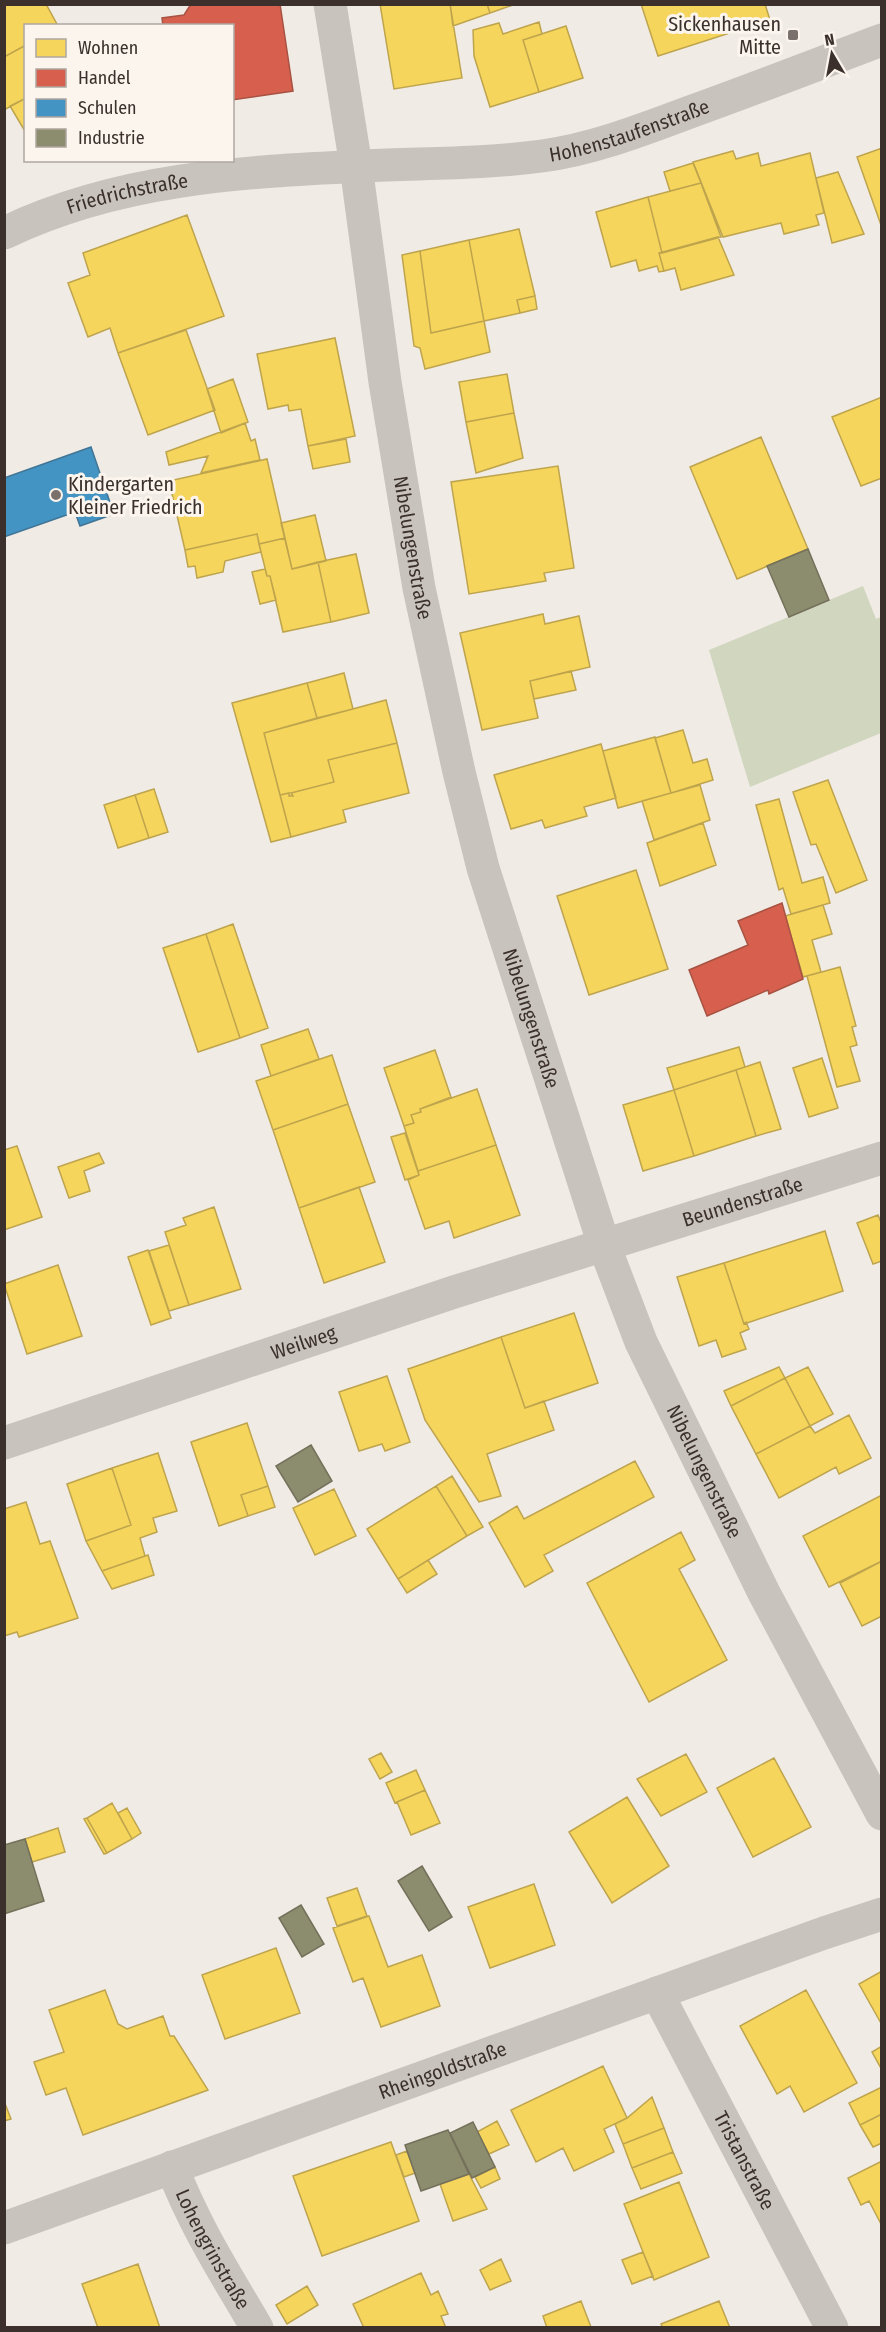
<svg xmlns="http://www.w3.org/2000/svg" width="886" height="2332" font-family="'Fira Sans Condensed',sans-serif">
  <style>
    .green { fill: #d1d6bf }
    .homes { fill: #f6d55c; stroke: #bea44d; stroke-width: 1.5 }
    .shops { fill: #d6604d; stroke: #a85243; stroke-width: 1.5 }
    .schools { fill: #4393c3; stroke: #417595; stroke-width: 1.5 }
    .industry { fill: #8c8c6e; stroke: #74705a; stroke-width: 1.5 }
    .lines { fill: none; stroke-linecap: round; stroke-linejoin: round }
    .minor { stroke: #c9c3be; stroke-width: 33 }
    .tertiary { stroke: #c9c3be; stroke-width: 33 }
    .poi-dot { fill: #7a716c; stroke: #fbf5ee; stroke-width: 2 }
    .labels { text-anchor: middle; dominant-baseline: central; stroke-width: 6; stroke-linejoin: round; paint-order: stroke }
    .poi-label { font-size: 20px; fill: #3b302b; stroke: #fbf5ee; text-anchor: end }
    .street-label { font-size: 20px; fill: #3b302b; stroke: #fbf5ee }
  </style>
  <rect width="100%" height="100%" fill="#f0ebe5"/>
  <path class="green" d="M 863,586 L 876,619 L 881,617 L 881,733 L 750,787 L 709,650 Z"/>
  <path class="homes" d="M 4,4 L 46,4 L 58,26 L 26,26 L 26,45 L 4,57 Z
    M 380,4 L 450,4 L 462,78 L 394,89 Z
    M 450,4 L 487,4 L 490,13 L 453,26 Z
    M 487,4 L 516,4 L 490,13 Z
    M 641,4 L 765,4 L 770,20 L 658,56 Z
    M 539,22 L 542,34 L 523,40 L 539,92 L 490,107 L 474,56 L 473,30 L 499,23 L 503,34 Z
    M 566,26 L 583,78 L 539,92 L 523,40 Z
    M 26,45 L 26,98 L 4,110 L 4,57 Z
    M 26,98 L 26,133 L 10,106 Z
    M 882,148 L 882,225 L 881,225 L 857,157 Z
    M 733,151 L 736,159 L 758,153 L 761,166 L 810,153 L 824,213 L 816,215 L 819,225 L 784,234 L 781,223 L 723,237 L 693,162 Z
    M 693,163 L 701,183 L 670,191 L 664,172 Z
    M 838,172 L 864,234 L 832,243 L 816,178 Z
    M 701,183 L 721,237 L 662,253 L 648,197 Z
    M 648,197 L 662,253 L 659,253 L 664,271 L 659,272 L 657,266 L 639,271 L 636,260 L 611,267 L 596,212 Z
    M 187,215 L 224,316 L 118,353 L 110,328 L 88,337 L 68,283 L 90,275 L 83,253 Z
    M 519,229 L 535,296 L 517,300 L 520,313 L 484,321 L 469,240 Z
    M 718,237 L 734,275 L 681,290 L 675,268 L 664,271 L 659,253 Z
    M 469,240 L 484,321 L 431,333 L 420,251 Z
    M 420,251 L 431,333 L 484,321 L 490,352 L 425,369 L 420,348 L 414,346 L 402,255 Z
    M 535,296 L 537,309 L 520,313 L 517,300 Z
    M 186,330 L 215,410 L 148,435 L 118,353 Z
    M 335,338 L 355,436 L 308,446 L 301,409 L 289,411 L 288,405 L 268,409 L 257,354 Z
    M 507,374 L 514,413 L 466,422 L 459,382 Z
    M 233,379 L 248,422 L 221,433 L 207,389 Z
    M 882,397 L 882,478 L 861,486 L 832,417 Z
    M 514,413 L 523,458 L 476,473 L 466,422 Z
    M 245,423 L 251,441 L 255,439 L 260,460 L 201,473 L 208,456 L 169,465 L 166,452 Z
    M 761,437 L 808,549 L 737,579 L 690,467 Z
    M 346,439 L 350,462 L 313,469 L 308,446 Z
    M 267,459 L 285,538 L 259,544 L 257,534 L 185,550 L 169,481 Z
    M 558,466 L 574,568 L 544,573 L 546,581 L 469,594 L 451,482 Z
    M 315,515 L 326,561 L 292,569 L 281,523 Z
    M 257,534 L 261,552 L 225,561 L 223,572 L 197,578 L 195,566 L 188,567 L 185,550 Z
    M 285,538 L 292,569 L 318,562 L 331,622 L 283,632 L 270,576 L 267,576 L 259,544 Z
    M 356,554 L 369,613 L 331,622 L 318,562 Z
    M 265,569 L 267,576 L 270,576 L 276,600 L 260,604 L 252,572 Z
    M 543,614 L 545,624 L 579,616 L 590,667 L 530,681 L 538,718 L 482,730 L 460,633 Z
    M 571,671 L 576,690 L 534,699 L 530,681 Z
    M 344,673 L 353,709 L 317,718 L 307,683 Z
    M 307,683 L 317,718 L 264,733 L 291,837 L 271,842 L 232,703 Z
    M 386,700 L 397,743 L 328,760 L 334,782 L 291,793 L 293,796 L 289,796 L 289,793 L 280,795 L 264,733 Z
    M 683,730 L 693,763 L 707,759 L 713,780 L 671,793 L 655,738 Z
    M 655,737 L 671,793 L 618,808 L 603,751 Z
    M 397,743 L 409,793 L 343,810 L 346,822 L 291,837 L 280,795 L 289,793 L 289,796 L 293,796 L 291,793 L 334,782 L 328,760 Z
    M 601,744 L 616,798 L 584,807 L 587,816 L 545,828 L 542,820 L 511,829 L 494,775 Z
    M 828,780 L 867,880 L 836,893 L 816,844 L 811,845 L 793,792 Z
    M 700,785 L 710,820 L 654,840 L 642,801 Z
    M 154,789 L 168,832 L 149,838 L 135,795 Z
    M 135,795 L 149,838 L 118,848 L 104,805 Z
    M 779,799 L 802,883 L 823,877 L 830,903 L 791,914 L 783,888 L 779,890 L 756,805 Z
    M 703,823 L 716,865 L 660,886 L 647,843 Z
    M 636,870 L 668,969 L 589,995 L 557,896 Z
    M 823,905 L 832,934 L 812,940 L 821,972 L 803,977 L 785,916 Z
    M 233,924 L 268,1028 L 240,1038 L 206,934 Z
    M 206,934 L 240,1038 L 198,1052 L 163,948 Z
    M 840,967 L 856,1026 L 852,1027 L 857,1045 L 850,1047 L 860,1081 L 837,1087 L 807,976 Z
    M 308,1029 L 319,1059 L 271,1076 L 261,1045 Z
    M 739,1047 L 745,1067 L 674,1090 L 667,1068 Z
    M 435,1050 L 451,1097 L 420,1109 L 421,1112 L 411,1115 L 414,1123 L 404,1126 L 384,1068 Z
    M 332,1055 L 348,1104 L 273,1130 L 256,1081 Z
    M 822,1058 L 838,1108 L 809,1117 L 793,1068 Z
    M 760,1062 L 781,1129 L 756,1136 L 736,1070 Z
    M 736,1070 L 756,1136 L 694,1156 L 674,1090 Z
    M 477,1089 L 496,1145 L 418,1171 L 404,1126 L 414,1123 L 411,1115 L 421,1112 L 420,1109 Z
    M 674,1090 L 694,1156 L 643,1171 L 623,1105 Z
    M 348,1104 L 375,1182 L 299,1208 L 273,1130 Z
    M 405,1133 L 419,1175 L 405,1180 L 391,1137 Z
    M 496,1145 L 520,1215 L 454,1238 L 449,1221 L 425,1229 L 408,1180 L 419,1175 L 418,1171 Z
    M 17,1146 L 42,1217 L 4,1230 L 4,1150 Z
    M 99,1153 L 104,1163 L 84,1171 L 90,1191 L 69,1198 L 58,1167 Z
    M 359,1187 L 385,1262 L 324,1283 L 299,1208 Z
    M 214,1207 L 241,1289 L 189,1305 L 165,1232 L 186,1225 L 183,1218 Z
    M 878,1215 L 882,1225 L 882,1261 L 873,1264 L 857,1223 Z
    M 825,1231 L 843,1291 L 744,1324 L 724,1263 Z
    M 169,1245 L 189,1305 L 169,1311 L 149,1251 Z
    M 148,1250 L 171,1318 L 151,1325 L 128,1257 Z
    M 724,1263 L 744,1324 L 746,1322 L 749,1329 L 740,1333 L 746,1349 L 722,1357 L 716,1340 L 699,1346 L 677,1277 Z
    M 58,1265 L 82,1336 L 27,1354 L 4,1284 Z
    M 574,1313 L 598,1383 L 525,1408 L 501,1337 Z
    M 501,1337 L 525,1408 L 544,1401 L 554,1430 L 487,1454 L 501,1496 L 479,1502 L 425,1420 L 408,1369 Z
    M 779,1367 L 785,1378 L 731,1406 L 724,1391 Z
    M 808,1367 L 833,1414 L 810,1426 L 785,1378 Z
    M 387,1376 L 410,1442 L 385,1451 L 382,1444 L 359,1451 L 339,1392 Z
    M 785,1378 L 810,1426 L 756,1454 L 731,1406 Z
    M 849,1415 L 871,1458 L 839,1474 L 836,1467 L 779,1498 L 756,1454 L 810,1426 L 815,1433 Z
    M 247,1423 L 268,1486 L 241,1495 L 248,1516 L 219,1526 L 191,1442 Z
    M 158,1453 L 177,1511 L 153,1518 L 157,1532 L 140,1538 L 145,1556 L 102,1571 L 86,1541 L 131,1525 L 112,1468 Z
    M 635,1461 L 654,1497 L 544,1555 L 553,1571 L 525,1587 L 489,1523 L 517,1506 L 524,1519 Z
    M 112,1468 L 131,1525 L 86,1541 L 67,1484 Z
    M 452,1476 L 483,1527 L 467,1536 L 436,1486 Z
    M 268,1486 L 275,1507 L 248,1516 L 241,1495 Z
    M 436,1486 L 467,1536 L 398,1579 L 367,1529 Z
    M 334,1489 L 356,1536 L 315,1555 L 293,1508 Z
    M 882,1495 L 882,1561 L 829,1587 L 803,1536 Z
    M 26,1502 L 40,1544 L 50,1541 L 78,1618 L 19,1637 L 17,1632 L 4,1636 L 4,1509 Z
    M 681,1532 L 695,1560 L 679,1569 L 727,1660 L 649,1702 L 587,1583 Z
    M 148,1555 L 154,1575 L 112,1589 L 102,1571 Z
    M 428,1560 L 437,1574 L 407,1593 L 398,1579 Z
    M 882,1561 L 882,1616 L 862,1626 L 840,1583 Z
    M 381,1753 L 392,1772 L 380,1779 L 369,1759 Z
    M 686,1754 L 707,1792 L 661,1816 L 637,1779 Z
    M 774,1758 L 811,1827 L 753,1857 L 717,1788 Z
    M 416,1770 L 425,1790 L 395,1803 L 386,1783 Z
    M 425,1790 L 440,1823 L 411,1835 L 397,1802 Z
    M 627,1797 L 669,1866 L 612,1903 L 569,1832 Z
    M 112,1803 L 132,1839 L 107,1853 L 87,1818 Z
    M 127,1808 L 141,1833 L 132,1839 L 118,1813 Z
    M 87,1818 L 107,1853 L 104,1854 L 84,1819 Z
    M 58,1828 L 65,1852 L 32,1862 L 25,1839 Z
    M 534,1884 L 555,1945 L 490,1968 L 468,1907 Z
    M 357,1888 L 367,1916 L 337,1926 L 327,1898 Z
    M 369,1916 L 388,1967 L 422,1955 L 440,2006 L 381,2027 L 363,1978 L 353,1982 L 333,1928 Z
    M 276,1948 L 300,2013 L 225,2039 L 202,1975 Z
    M 882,1971 L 882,2025 L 859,1984 Z
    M 105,1990 L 118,2024 L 127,2029 L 163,2016 L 170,2036 L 174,2036 L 208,2090 L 83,2135 L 66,2088 L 46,2095 L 34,2062 L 64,2052 L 49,2010 Z
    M 806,1990 L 857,2083 L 804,2112 L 790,2086 L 777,2094 L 740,2026 Z
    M 882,2046 L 882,2070 L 872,2052 Z
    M 603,2066 L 627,2118 L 604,2129 L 614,2152 L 574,2171 L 563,2148 L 536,2162 L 511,2110 Z
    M 882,2087 L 882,2114 L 860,2125 L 849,2103 Z
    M 652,2097 L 664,2128 L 623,2144 L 615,2124 L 627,2118 Z
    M 4,2101 L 11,2119 L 4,2121 Z
    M 882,2114 L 882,2143 L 873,2147 L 860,2125 Z
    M 497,2121 L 509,2145 L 489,2154 L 477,2132 Z
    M 664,2128 L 673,2152 L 632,2168 L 623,2144 Z
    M 391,2142 L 419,2221 L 322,2256 L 293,2176 Z
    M 407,2151 L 415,2173 L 404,2177 L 396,2155 Z
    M 673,2152 L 682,2173 L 641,2189 L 632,2168 Z
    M 882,2161 L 882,2226 L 869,2201 L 861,2205 L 848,2178 Z
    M 495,2167 L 500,2179 L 481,2188 L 475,2177 Z
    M 469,2174 L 487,2209 L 453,2221 L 440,2184 Z
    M 679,2182 L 709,2257 L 654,2280 L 624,2204 Z
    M 643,2252 L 653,2276 L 632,2284 L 622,2260 Z
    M 501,2259 L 511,2281 L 490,2290 L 480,2270 Z
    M 138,2264 L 160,2328 L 98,2328 L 82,2284 Z
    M 421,2273 L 431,2295 L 438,2291 L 448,2314 L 441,2316 L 446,2328 L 364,2328 L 353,2304 Z
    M 307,2286 L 318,2305 L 287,2324 L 276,2305 Z
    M 581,2301 L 591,2327 L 547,2328 L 543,2316 Z
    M 719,2301 L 730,2328 L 663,2328 L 661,2324 Z"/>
  <path class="shops" d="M 191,4 L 280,4 L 293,91 L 232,100 L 232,26 L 163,26 L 162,18 L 184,15 Z
    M 782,903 L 803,979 L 769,994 L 768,990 L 707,1016 L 689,970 L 748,945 L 738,921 Z"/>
  <path class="schools" d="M 91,447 L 114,514 L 80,526 L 75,512 L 4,537 L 4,478 Z"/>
  <path class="industry" d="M 808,549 L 829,600 L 789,617 L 767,566 Z
    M 311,1445 L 332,1481 L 298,1502 L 276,1466 Z
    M 25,1839 L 44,1901 L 4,1914 L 4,1845 Z
    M 422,1866 L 452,1917 L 429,1931 L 398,1881 Z
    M 301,1905 L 324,1944 L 302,1957 L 279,1918 Z
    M 473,2122 L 495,2167 L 472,2178 L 450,2133 Z
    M 448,2130 L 469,2174 L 421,2191 L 405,2145 Z"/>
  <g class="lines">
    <g class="minor">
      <path id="s1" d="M 330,4 L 356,166 L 385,382 L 419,588 L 459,772 L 483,868 L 604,1245 L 641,1342 L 764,1593 L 882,1814"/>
      <path id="s2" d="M 4,1443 L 454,1292 L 882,1158"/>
      <path id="s3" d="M 657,1993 L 832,2328"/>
      <path id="s4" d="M 172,2167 C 195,2227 225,2273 257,2328"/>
      <path id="s5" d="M 4,2228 L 824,1933 L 882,1914"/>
    </g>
    <path class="tertiary" id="s6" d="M 4,233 C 119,178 240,172 364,166 C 423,163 483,164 542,156 C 593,149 642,130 690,112 C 754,89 818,64 882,40"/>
  </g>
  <g class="poi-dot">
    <rect x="787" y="29" width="12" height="12" rx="3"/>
    <circle cx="56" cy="495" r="6"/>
  </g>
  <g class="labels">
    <g class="poi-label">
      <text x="781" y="24">Sickenhausen<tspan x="781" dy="23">Mitte</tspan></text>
      <text x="68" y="484" text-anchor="start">Kindergarten<tspan x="68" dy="23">Kleiner Friedrich</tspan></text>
    </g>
    <g class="street-label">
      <text stroke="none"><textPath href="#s6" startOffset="638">Hohenstaufenstraße</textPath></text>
      <text stroke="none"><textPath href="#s6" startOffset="130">Friedrichstraße</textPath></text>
      <text stroke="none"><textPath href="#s1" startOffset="550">Nibelungenstraße</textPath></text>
      <text stroke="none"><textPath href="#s1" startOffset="1036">Nibelungenstraße</textPath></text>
      <text stroke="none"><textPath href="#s2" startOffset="777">Beundenstraße</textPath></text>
      <text stroke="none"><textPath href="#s2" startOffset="316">Weilweg</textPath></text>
      <text stroke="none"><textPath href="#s1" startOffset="1522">Nibelungenstraße</textPath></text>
      <text stroke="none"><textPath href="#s5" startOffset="466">Rheingoldstraße</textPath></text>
      <text stroke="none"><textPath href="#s3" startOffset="189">Tristanstraße</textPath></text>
      <text stroke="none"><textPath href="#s4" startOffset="92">Lohengrinstraße</textPath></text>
    </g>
  </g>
  <rect width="886" height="2332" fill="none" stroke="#3b302b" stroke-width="12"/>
  <rect x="24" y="24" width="210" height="138" fill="#fbf5ee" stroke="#aea6a0" stroke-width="1.5"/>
  <rect x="36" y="39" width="30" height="18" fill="#f6d55c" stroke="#aea6a0" stroke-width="1.5"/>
  <text x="78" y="54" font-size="18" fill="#3b302b">Wohnen</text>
  <rect x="36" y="69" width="30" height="18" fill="#d6604d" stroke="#aea6a0" stroke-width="1.5"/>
  <text x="78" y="84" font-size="18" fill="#3b302b">Handel</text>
  <rect x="36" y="99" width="30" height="18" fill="#4393c3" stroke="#aea6a0" stroke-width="1.5"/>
  <text x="78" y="114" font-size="18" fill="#3b302b">Schulen</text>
  <rect x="36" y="129" width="30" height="18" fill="#8c8c6e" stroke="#aea6a0" stroke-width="1.5"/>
  <text x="78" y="144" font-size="18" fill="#3b302b">Industrie</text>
  <g transform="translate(832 54) rotate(350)" stroke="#fbf5ee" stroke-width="4.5" paint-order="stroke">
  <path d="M0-4.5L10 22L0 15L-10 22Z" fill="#3b302b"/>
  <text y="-9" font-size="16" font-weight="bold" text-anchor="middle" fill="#3b302b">N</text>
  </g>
</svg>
